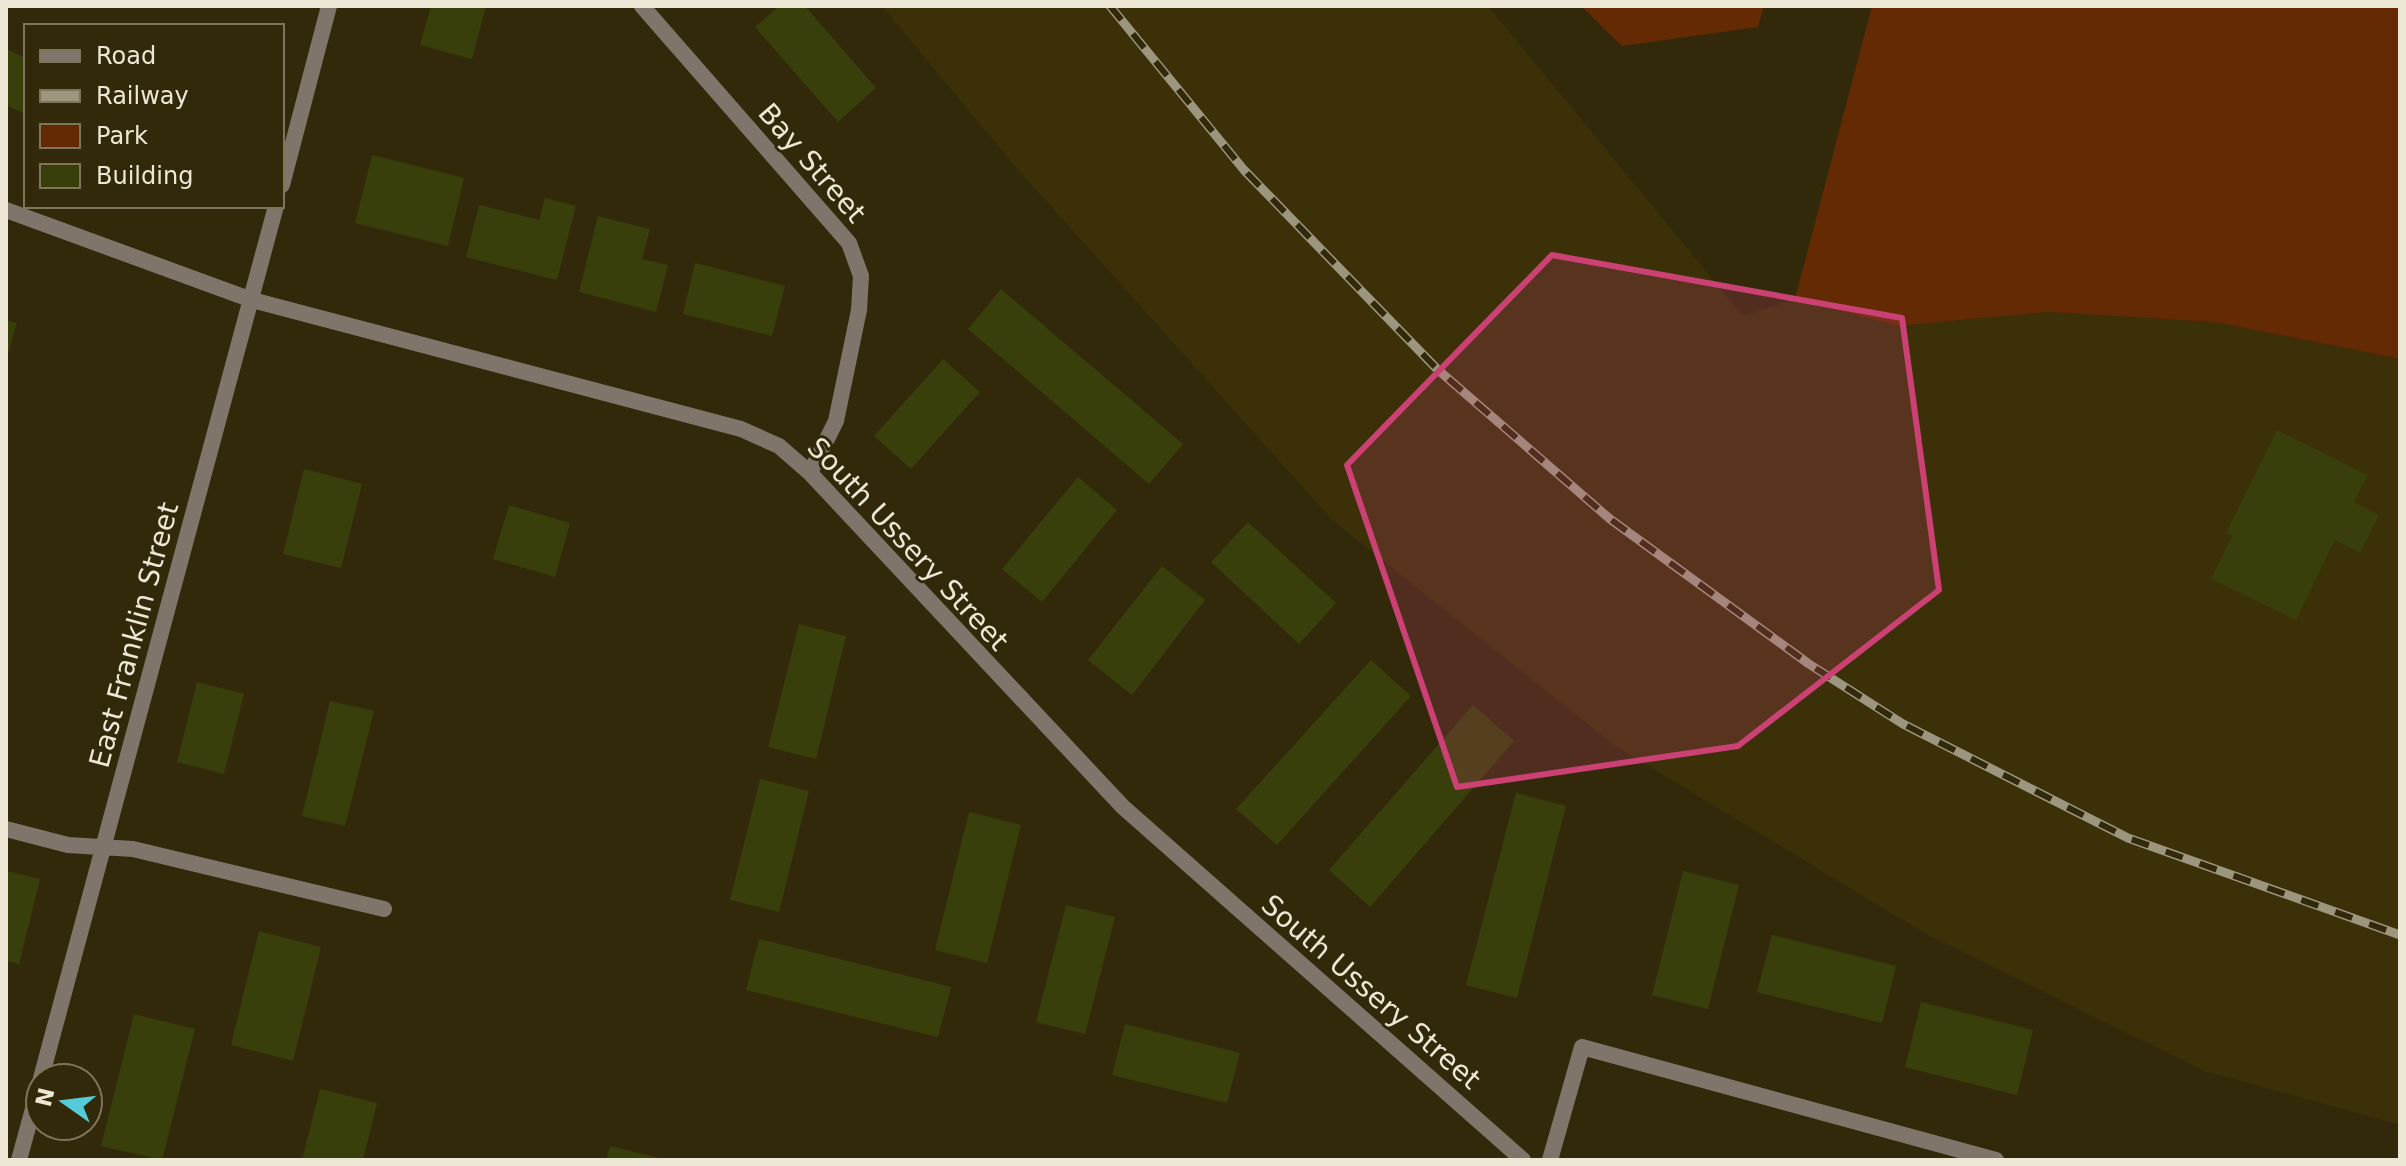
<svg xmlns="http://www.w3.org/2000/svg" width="2406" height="1166" font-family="'DejaVu Sans',sans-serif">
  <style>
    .built { fill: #3b3008 }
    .green { fill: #642a03 }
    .building { fill: #393f0b }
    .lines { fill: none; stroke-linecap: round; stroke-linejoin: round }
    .minor { stroke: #80756a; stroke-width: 16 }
    .rail-casing { stroke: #9d967f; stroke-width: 9 }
    .rail { stroke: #32290b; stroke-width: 6; stroke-dasharray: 18; stroke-linecap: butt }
    .marked { fill: #cb4174; fill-opacity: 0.2; stroke: #cb4174; stroke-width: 6; stroke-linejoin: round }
    .labels { text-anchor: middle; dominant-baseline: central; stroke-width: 6; stroke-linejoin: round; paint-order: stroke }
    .street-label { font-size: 28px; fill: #ede7d6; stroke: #32290b }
  </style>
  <rect width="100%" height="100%" fill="#32290b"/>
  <path class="built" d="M 882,6 L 1488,6 L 1743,316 L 1795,299 L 1897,326 L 2048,312 L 2214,322 L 2400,359 L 2400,1125 L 2204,1071 L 1924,933 L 1614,745 L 1332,520 L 1014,165 Z"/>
  <path class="green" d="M 1581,6 L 1764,6 L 1758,27 L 1622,46 Z
    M 1872,6 L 2400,6 L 2400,359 L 2214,322 L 2048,312 L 1897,326 L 1795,299 Z"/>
  <path class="building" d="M 431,6 L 486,6 L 472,59 L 420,45 Z
    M 779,6 L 805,6 L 876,88 L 838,122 L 755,27 Z
    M 6,49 L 26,58 L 26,114 L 6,105 Z
    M 372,155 L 464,178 L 448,246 L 355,223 Z
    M 545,198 L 576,206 L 557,280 L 466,257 L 479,205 L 539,220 Z
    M 598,216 L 650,229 L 642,259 L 668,265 L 656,312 L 579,292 Z
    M 695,263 L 785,286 L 772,336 L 683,314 Z
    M 1001,289 L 1183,444 L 1149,484 L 968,329 Z
    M 6,320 L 17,323 L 7,357 L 6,357 Z
    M 943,359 L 980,392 L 911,469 L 874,436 Z
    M 2277,430 L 2368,475 L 2354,502 L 2379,515 L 2360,553 L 2335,540 L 2296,620 L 2211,579 L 2232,536 L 2226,533 Z
    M 304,469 L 362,484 L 341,568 L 283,554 Z
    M 1078,477 L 1117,510 L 1042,602 L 1002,569 Z
    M 509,505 L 570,523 L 555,577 L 493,559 Z
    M 1248,522 L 1336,603 L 1299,644 L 1211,562 Z
    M 1162,566 L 1205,600 L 1132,695 L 1088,660 Z
    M 799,624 L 846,636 L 816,759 L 768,747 Z
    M 1371,660 L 1411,696 L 1277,845 L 1236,809 Z
    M 197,682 L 244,694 L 224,774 L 177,762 Z
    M 330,701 L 374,711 L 345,826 L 302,816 Z
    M 1473,705 L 1514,741 L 1370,907 L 1329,870 Z
    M 760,779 L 809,791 L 779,912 L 730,900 Z
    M 1516,793 L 1566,806 L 1517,998 L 1466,985 Z
    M 969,812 L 1021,825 L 987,963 L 935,950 Z
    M 6,871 L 40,879 L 19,964 L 6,961 Z
    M 1683,871 L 1739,885 L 1708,1009 L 1652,995 Z
    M 1066,905 L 1115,917 L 1085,1034 L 1036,1022 Z
    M 259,931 L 321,947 L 293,1061 L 231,1045 Z
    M 1772,935 L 1896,966 L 1882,1023 L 1757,992 Z
    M 759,939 L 951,987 L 938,1037 L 746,990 Z
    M 1921,1002 L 2033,1030 L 2017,1095 L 1905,1067 Z
    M 134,1014 L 195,1029 L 162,1160 L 101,1146 Z
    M 1125,1024 L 1240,1053 L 1227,1103 L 1112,1075 Z
    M 320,1089 L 377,1103 L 363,1160 L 302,1160 Z
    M 610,1146 L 662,1159 L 662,1160 L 606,1160 Z"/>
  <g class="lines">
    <path class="minor" d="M 642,6 L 849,243 L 861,276 L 859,310 L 836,421 L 810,473
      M 282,185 L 329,6
      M 6,210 L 252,300 L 741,429 L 779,446 L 810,473 L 1123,807 L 1523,1160
      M 6,829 L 68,845 L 133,849 L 384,909
      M 41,1078 L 276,206
      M 19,1160 L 40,1083
      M 1550,1160 L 1582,1047 L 1996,1160"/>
    <defs>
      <path id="rail" d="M 1110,6 L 1244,170 L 1437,369 L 1610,519 L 1809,664 L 1903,724 L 2128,838 L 2400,935"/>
    </defs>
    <use href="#rail" class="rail-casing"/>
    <use href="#rail" class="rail"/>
  </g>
  <path class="marked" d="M 1552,255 L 1902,318 L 1939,590 L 1738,746 L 1457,787 L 1347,465 Z"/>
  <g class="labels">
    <g class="street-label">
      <text transform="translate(812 163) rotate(49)">Bay Street</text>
      <text transform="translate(908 544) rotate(47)">South Ussery Street</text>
      <text transform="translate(134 635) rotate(-75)">East Franklin Street</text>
      <text transform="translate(1371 992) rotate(41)">South Ussery Street</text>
    </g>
  </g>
  <rect width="2406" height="1166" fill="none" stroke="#ede7d6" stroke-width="16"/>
  <rect x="24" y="24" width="260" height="184" fill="#32290b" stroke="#7d755c" stroke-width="2"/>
  <rect x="40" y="50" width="40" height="12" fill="#80756a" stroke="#7d755c" stroke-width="2"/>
  <text x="96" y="64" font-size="24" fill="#ede7d6">Road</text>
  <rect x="40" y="90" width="40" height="12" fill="#9d967f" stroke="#7d755c" stroke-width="2"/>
  <text x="96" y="104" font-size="24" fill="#ede7d6">Railway</text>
  <rect x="40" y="124" width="40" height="24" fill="#642a03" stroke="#7d755c" stroke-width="2"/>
  <text x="96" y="144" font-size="24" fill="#ede7d6">Park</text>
  <rect x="40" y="164" width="40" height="24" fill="#393f0b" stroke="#7d755c" stroke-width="2"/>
  <text x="96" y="184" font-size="24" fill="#ede7d6">Building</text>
  <g transform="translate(64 1102) rotate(284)"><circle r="38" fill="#32290b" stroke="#7d755c" stroke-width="2"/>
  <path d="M0-6L14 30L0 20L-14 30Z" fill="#53cbdb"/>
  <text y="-12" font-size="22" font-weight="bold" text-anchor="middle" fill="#ede7d6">N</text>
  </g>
</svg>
